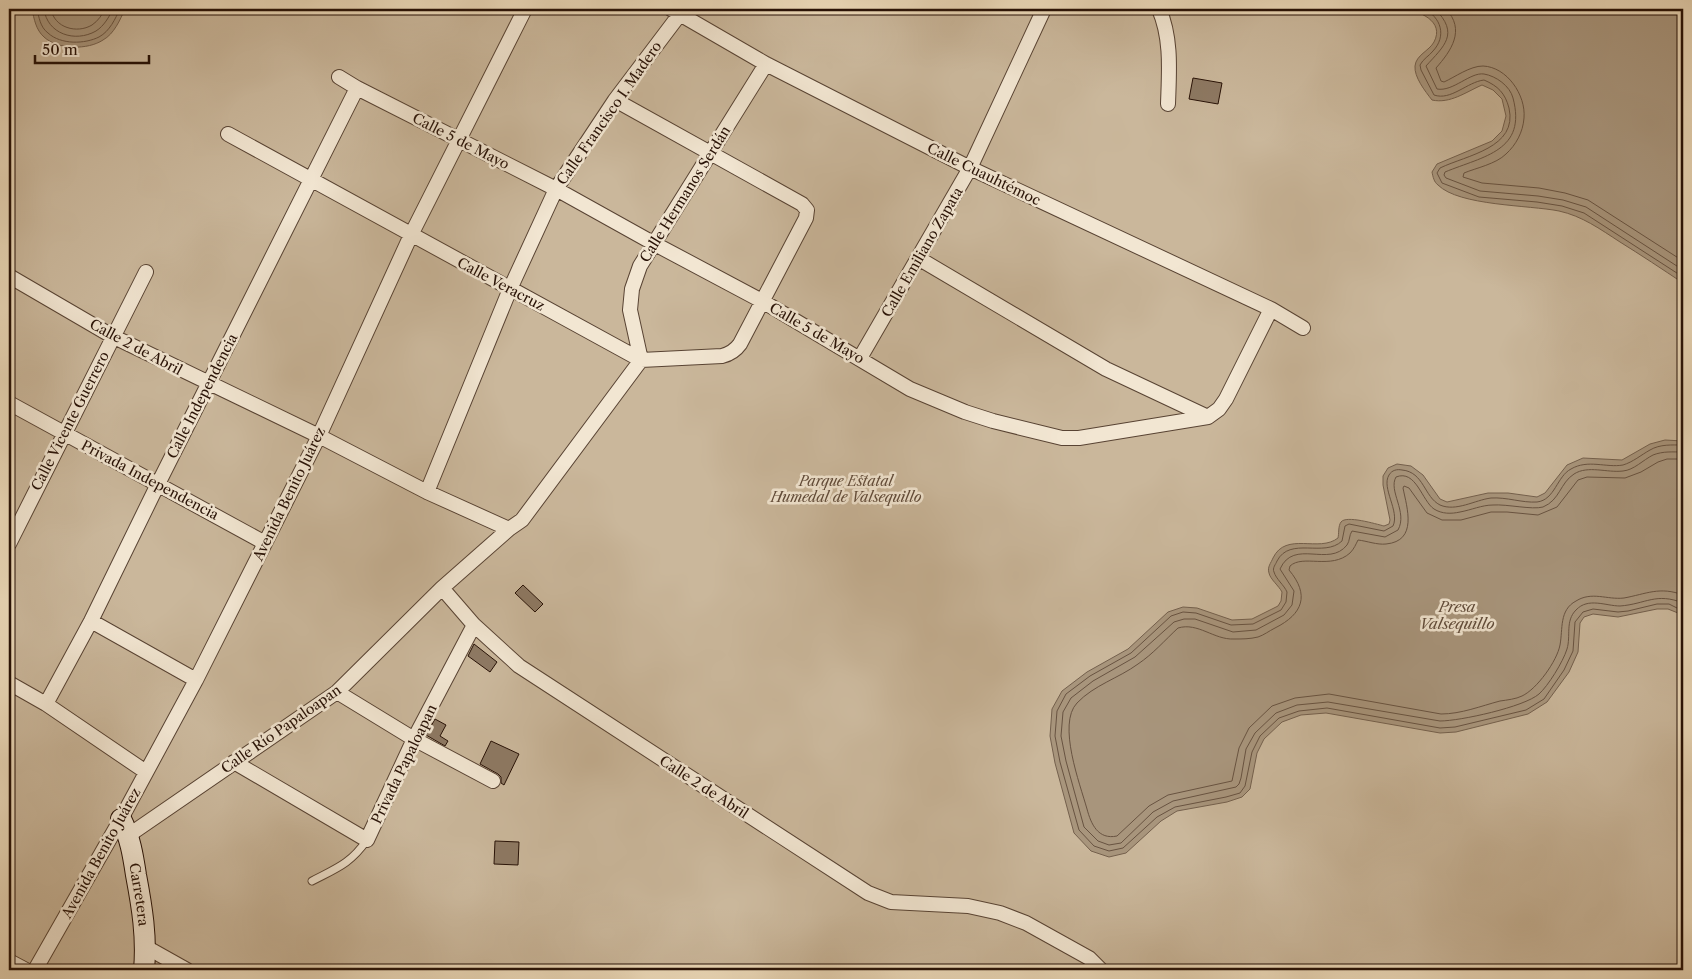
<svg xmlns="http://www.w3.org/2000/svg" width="1692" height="979" font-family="'Libre Caslon Text',serif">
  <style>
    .green { fill: #cab79b; stroke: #786450 }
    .water { fill: #a8957c; stroke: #74604d }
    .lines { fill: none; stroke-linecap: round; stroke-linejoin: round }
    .shore { stroke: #685341; stroke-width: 1 }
    .building { fill: #8d7963; stroke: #271106 }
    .lane-casing { stroke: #584333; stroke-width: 9 }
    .street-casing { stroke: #584333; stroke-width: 16 }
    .secondary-casing { stroke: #271106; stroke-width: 22 }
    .lane { stroke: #f2e6d2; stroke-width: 7 }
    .street { stroke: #f2e6d2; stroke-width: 14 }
    .secondary { stroke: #f2e6d2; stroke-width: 20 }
    .labels { text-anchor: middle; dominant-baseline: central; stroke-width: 5; stroke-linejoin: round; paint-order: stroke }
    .street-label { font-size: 14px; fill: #271106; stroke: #f2e6d2 }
    .park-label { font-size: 14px; font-style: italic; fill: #604b3a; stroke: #f2e6d2 }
    .water-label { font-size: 15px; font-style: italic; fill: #614c3b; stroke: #f2e6d2 }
  </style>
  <rect width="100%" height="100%" fill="#ebd9b9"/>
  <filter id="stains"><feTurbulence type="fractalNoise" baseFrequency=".004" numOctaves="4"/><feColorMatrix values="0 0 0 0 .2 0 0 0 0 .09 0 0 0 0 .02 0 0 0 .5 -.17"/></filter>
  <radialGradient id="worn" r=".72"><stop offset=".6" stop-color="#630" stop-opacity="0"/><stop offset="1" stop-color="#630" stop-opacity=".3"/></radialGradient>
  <path class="green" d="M 9,9 L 1683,9 L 1683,970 L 9,970 Z"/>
  <path class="water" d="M 32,9 L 125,9 C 120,20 114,34 103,40 C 88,50 58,50 44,37 C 36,30 34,19 32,9 Z
    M 1404,9 L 1683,9 L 1683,283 C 1662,269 1641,255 1620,242 C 1600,229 1582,216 1559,211 C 1529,205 1459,206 1438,185 C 1434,182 1433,177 1432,172 L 1437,164 L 1492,141 L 1502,131 L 1506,116 L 1502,99 L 1493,90 L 1482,85 C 1466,92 1450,104 1432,100 C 1425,91 1414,77 1415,66 C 1416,55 1429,51 1434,42 C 1445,21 1419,11 1404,9 Z
    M 1665,440 L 1683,441 L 1683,618 L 1678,613 L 1668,609 L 1657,609 L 1618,617 L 1593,614 L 1584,617 L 1580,623 L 1578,652 L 1569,672 L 1547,702 L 1528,714 L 1456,732 L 1440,733 L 1326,713 L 1301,715 L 1282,722 L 1264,739 L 1257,753 L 1250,789 L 1242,797 L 1227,802 L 1177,811 L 1161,821 L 1126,853 L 1109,857 L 1091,851 L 1074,833 L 1055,763 L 1050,736 L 1052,709 L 1062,691 L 1087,672 L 1128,649 L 1168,612 L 1183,607 L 1197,608 L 1232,620 L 1252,619 L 1278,606 L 1281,601 L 1282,592 C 1279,586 1270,579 1269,573 C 1267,567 1271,563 1273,558 C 1286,531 1319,553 1338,538 C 1339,534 1338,526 1341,522 C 1346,515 1376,524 1384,526 L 1389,524 L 1390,520 L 1383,485 L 1383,476 L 1388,468 L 1397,464 L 1411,466 L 1423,475 L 1440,499 L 1447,502 L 1488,493 L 1508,493 L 1537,497 L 1545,493 L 1567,465 L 1583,458 L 1622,460 L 1650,444 Z"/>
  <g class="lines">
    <path class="shore" d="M 37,9 C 39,17 40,27 48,33 C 61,45 85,44 99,37 C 110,31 115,19 120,9
      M 44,9 C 47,34 75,43 96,31 C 104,26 109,17 113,9
      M 51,9 C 54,28 77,34 92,25 C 98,21 102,15 105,9
      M 1424,9 C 1441,17 1447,36 1433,51 C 1429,56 1423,59 1420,65 L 1421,70 L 1434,95 C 1451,101 1467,82 1484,80 C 1498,86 1505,93 1509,108 C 1518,148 1467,155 1440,168 L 1437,173 L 1442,183 L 1479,197 L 1537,202 L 1562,206 L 1584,213 L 1683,277
      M 1435,9 C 1460,34 1444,46 1426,66 L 1437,89 C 1453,92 1470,72 1484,74 C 1496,76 1510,86 1513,98 C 1527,151 1484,156 1445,172 L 1444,175 L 1446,178 L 1480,191 L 1538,196 L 1563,200 L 1586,207 L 1683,270
      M 1446,9 C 1466,30 1451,51 1436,68 L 1441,81 L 1444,82 C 1455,77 1470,66 1483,66 C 1507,67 1526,95 1524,118 C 1523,132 1516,145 1506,154 C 1496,164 1476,168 1464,173 L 1463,177 L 1482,183 L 1539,188 L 1565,193 L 1588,200 L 1683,261
      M 1683,445 C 1672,445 1660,444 1650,450 C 1641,455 1633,462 1623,465 C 1606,468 1588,459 1571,469 C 1557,476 1555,500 1537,502 C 1522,503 1507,497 1491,498 C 1475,500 1456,512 1440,505 C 1424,497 1424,472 1402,470 C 1397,469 1392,470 1389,475 C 1381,488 1400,511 1393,526 L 1384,531 L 1349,524 L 1345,526 L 1342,541 C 1324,558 1290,536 1277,561 C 1276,564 1272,568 1274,572 C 1276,579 1284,585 1287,592 L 1286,602 L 1281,610 L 1253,624 L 1231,625 L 1196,613 L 1183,612 L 1171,616 L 1131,653 L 1090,676 L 1066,694 L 1057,711 L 1055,736 L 1060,762 L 1079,830 L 1094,846 L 1109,851 L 1123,848 L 1157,817 L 1175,807 L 1226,797 L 1240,793 L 1245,786 L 1252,752 L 1260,736 L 1279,718 L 1299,711 L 1327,708 L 1440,728 L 1455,727 L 1526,710 L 1544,699 L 1564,670 L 1573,651 L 1575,622 L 1583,612 L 1593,609 L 1618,612 L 1628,611 L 1657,604 L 1669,604 L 1683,611
      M 1683,452 C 1673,452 1663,451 1653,455 C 1643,460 1634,470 1623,471 C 1607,473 1588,465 1574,474 C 1560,483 1560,500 1543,507 C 1532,510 1507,504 1493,505 C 1482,505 1471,510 1460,512 C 1451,514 1442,514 1434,509 C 1422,501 1416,469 1396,477 C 1388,491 1408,512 1398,530 L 1385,537 L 1352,531 C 1349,535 1350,541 1347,545 C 1329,568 1294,538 1280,569 L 1294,591 L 1292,605 L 1284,615 L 1256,630 L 1233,632 L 1195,619 L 1184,619 L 1174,622 L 1135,657 L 1093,681 L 1071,698 L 1063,712 L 1061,736 L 1066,761 L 1084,827 L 1098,841 L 1109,845 L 1121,843 L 1153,812 L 1173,801 L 1236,787 L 1239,784 L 1241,778 L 1246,749 L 1255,733 L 1276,713 L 1297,705 L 1328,702 L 1440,721 C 1460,721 1524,707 1539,694 C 1548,686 1563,662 1567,649 C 1571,636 1565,621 1576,610 C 1588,597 1606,606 1620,606 C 1646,604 1656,592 1683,603
      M 1683,459 L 1667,459 L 1658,462 L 1641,472 L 1625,478 L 1587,477 L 1578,480 L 1557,507 L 1538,515 L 1507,512 L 1491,512 L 1461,520 L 1442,520 L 1427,513 L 1409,488 L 1404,486 L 1403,488 C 1407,508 1418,541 1386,544 C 1377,545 1367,541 1358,540 C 1356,544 1354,549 1350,553 C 1331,570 1303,554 1290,566 L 1289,570 C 1310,595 1303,614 1275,628 C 1269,631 1264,635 1258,637 C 1250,639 1242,639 1234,639 C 1214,640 1198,622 1178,628 C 1165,640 1153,654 1138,664 C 1119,678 1094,685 1077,703 C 1057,724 1080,784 1087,809 C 1091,824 1098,840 1117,836 L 1149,806 L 1168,795 L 1232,781 L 1239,748 L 1249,728 L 1272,706 L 1295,698 L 1329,694 L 1441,714 C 1461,714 1481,706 1500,701 C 1507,700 1516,699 1522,696 C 1537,689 1557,661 1560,645 C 1563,629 1559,610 1576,601 C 1592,591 1607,600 1624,598 C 1646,594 1660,586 1683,595"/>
  </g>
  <path class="building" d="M 1193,78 L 1222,83 L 1218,104 L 1189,99 Z
    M 523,585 L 543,604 L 535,612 L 515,593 Z
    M 474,644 L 497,662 L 490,672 L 468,656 Z
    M 435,719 L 446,725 L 440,736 L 448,741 L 445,746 L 426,735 Z
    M 491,741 L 519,754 L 504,785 L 501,783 L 501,777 L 498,774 L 480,764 Z
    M 495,841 L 519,842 L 518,865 L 494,864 Z"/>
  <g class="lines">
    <defs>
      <path id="lane" d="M 312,881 C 337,868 350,864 367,840"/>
      <path id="street" d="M 671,9 L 766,64 L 970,168 L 1271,309 L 1303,328
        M 1159,9 C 1172,39 1169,72 1168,104
        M 339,77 L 357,88 L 556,189 L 653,243 L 762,301 L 910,389 L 965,412 L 993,421 L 1062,438 L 1079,438 L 1208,417 L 1219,409 L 1226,399 L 1271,309
        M 228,134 L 641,360 L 722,356 C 730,354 735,351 740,344 L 806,218 L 807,210 L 802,204 L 615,100
        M 918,258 L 1106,369 L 1208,417
        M 9,276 L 112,336 L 319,436 L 427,492 L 509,529
        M 860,358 L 970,168 L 1044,9
        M 641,360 L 630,310 L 632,289 L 640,266 L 766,64
        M 9,403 L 265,543
        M 427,492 L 510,289 L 556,189 L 615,100 L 680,14
        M 9,544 L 146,272
        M 442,588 L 474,625 L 519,666 L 868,893 L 891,902 L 968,906 L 1000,913 L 1026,923 L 1089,958 L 1101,970
        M 91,621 L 196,680
        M 9,683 L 46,704 L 146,772
        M 337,692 L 414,739 L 493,781
        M 46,704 L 91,621 L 158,484 L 357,88
        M 234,762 L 367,840 L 414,739 L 474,625
        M 129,835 L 337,692 L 442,588 L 509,529 L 522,520 L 641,360
        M 146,947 L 187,970
        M 9,961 L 26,970
        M 35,970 L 121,819 L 196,680 L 319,436 L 411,235 L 525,9"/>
      <g id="secondary">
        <path id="s1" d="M 121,819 C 130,837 133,855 136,875 C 142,907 147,937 144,970"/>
      </g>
    </defs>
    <use href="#lane" class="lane-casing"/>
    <use href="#street" class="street-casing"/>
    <use href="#secondary" class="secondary-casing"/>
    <use href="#lane" class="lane"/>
    <use href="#street" class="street"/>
    <use href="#secondary" class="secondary"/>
  </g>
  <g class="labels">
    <g class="street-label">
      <text transform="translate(609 113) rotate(-55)">Calle Francisco I. Madero</text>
      <text transform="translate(461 141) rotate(27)">Calle 5 de Mayo</text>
      <text transform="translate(984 174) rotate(26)">Calle Cuauhtémoc</text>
      <text transform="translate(685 194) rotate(-58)">Calle Hermanos Serdán</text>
      <text transform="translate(922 252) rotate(-60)">Calle Emiliano Zapata</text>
      <text transform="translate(501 284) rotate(28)">Calle Veracruz</text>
      <text transform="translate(817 333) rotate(30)">Calle 5 de Mayo</text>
      <text transform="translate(136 347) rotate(28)">Calle 2 de Abril</text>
      <text transform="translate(202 396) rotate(-63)">Calle Independencia</text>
      <text transform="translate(70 421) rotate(-63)">Calle Vicente Guerrero</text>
      <text transform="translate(150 480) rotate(28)">Privada Independencia</text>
      <text transform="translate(289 494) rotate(-64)">Avenida Benito Juárez</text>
      <text transform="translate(281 729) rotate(-35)">Calle Río Papaloapan</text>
      <text transform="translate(404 764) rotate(-64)">Privada Papaloapan</text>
      <text transform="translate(704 787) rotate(33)">Calle 2 de Abril</text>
      <text transform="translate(101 853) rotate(-61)">Avenida Benito Juárez</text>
      <text stroke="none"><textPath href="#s1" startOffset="78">Carretera</textPath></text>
    </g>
    <g class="park-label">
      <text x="846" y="481">Parque Estatal<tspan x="846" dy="16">Humedal de Valsequillo</tspan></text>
    </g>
    <g class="water-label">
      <text x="1457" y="606">Presa<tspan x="1457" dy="17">Valsequillo</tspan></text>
    </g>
  </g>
  <rect width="1692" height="979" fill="none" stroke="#ebd9b9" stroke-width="30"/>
  <rect x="10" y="10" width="1672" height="959" fill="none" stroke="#271106" stroke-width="2.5"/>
  <rect x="15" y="15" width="1662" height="949" fill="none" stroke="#271106"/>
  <path d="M35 55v8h114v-8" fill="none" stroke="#271106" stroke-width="2.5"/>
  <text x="42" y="55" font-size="15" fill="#271106" stroke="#f2e6d2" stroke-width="4" paint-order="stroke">50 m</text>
  <rect width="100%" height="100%" filter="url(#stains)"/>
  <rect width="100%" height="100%" fill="url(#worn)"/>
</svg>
